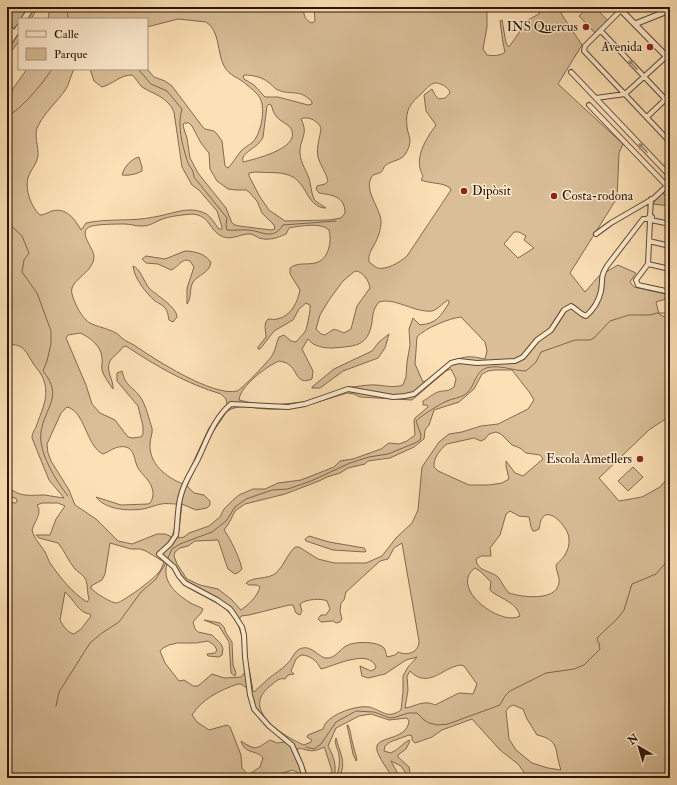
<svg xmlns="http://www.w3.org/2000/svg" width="677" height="785" font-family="'IM FELL Double Pica',serif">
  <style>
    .green { fill: #d9be98; stroke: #826a4f; fill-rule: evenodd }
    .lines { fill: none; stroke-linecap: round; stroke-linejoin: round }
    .stream { stroke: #7d664c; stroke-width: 1 }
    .minor-casing { stroke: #5f4832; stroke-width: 6 }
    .tertiary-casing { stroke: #5f4832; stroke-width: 7 }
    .minor { stroke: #feecd0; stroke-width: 4 }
    .tertiary { stroke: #feecd0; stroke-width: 5 }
    .oneway { stroke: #9f8b75 }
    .poi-dot { fill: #8f2418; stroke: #feecd0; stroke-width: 1.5 }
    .labels { text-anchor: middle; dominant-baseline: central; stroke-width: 3; stroke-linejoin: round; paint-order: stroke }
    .poi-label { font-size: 13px; fill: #2a1506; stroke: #feecd0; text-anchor: end }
  </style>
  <rect width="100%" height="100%" fill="#fde1b6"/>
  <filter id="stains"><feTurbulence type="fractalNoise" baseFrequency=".005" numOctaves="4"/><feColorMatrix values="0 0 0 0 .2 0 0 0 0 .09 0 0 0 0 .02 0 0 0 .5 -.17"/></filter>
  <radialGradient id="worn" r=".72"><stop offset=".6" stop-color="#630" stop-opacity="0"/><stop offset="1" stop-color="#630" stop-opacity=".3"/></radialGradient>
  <path class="green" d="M 11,7 L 38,7 L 31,19 L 19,19 L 19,41 L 7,57 L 7,9 Z
    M 50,7 L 303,7 C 304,14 304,20 312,23 L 315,21 L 314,7 L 487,7 L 487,27 L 483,49 L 487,55 C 494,56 500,56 505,52 L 503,43 L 500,21 L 502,20 L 506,43 L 509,47 L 528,20 L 539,14 L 540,7 L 559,7 L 562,15 L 582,45 L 558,84 L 623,144 L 619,153 L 617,198 L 570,273 L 585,292 L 599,276 L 618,265 L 636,273 L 630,282 L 634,287 L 670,295 L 670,298 L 656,302 L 659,314 L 670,320 L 669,417 L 650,429 L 599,478 L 619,501 L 642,497 L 660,487 L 670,475 L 670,778 L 528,778 L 518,764 L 500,750 L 472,719 L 442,730 L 432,737 L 415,743 L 412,740 L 412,736 L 409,735 L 390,742 L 385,746 L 384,751 L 391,753 C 398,750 402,744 409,740 L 410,741 L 406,749 L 398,755 L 398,757 L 409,767 L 410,772 L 407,775 L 401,766 L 391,761 L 400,778 L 393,778 C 390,773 377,755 377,750 C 373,735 407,742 409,721 L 407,718 L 389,720 L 371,714 L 359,716 L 336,728 L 328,746 C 334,757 337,766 334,778 L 321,778 L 329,776 L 332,771 L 325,749 L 324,747 C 318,750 313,752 307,750 C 302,749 301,748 297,749 L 308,778 L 299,778 L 298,773 L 293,770 L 279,774 L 276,778 L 7,778 L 7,502 L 16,503 L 17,501 L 17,499 L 7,495 L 7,485 C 18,498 29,495 45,495 C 51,496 57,497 64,498 L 49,480 L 32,438 C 32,433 34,431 36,427 C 42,409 51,395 42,376 C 39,370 34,366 31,360 C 25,349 21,343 7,345 L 7,89 L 9,91 L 12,90 L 27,69 L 74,69 C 71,75 69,84 66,89 C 57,102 45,112 38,126 C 33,135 39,146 38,156 C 37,163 33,167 30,173 C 23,185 30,206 40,215 C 44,215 47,213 52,211 C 66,207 75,219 81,230 L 86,223 C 108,218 131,222 154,217 C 169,215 187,206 202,212 C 211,215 214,223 219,229 L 222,229 L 222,227 L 217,211 L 199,190 L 192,185 L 182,167 L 174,112 C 168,97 153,94 142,87 C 138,83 136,78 132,75 C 120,75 113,84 102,87 L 94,81 L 90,69 L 147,69 L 154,77 L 165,81 L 172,86 L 202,126 L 205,129 L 214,131 L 217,134 L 222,141 L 225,166 L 228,168 C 233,163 236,157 241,151 C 244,148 249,145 253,142 C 261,133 266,109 260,98 C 257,93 251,88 247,85 C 239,77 230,77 224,66 C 217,53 220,30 206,22 L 178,19 L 147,27 L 147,19 L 48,19 ZM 245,75 C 252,75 262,77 268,82 C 272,84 274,89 278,90 C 293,96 299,88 312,102 L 312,104 L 308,105 L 278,97 L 265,97 L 254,85 L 244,79 L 243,76 ZM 434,83 C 439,82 449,87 450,93 L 445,98 L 439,99 L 435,95 L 432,89 L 424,95 L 426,111 L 436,125 C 426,139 413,158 423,176 L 421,180 C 430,184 443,182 450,188 L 451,190 L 407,256 C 399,263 387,270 377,268 L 369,262 C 368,254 371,251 374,245 C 378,238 381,229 381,222 C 381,209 364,191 371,178 C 373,173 377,175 381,172 C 383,171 383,167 386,165 C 392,160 402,161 406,153 C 413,140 409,139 407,127 C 405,109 410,104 422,93 C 426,89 429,85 434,83 ZM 269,104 L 271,105 C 273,109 273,113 276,116 C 280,122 290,124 292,131 C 298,149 255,159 243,162 C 240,152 258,149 263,137 L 267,106 ZM 303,118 C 310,117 318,121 321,128 C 320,138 316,147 318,157 C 320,165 326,172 328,181 L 325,184 L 317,186 L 316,189 L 319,193 C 332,195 345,196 345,213 L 341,218 L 329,220 L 285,221 L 269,210 L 260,197 L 249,176 L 249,173 L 255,172 C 266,173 283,171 293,177 C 307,185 308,208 326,208 C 322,205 317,203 314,199 C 311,192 311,185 309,178 C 305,168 299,160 300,149 C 302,136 308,133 301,119 ZM 184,123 L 189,123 L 192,126 L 201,143 L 209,153 L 210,169 L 217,181 L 228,189 L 236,190 L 246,190 L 249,192 L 257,201 L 262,213 L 274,225 L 275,229 L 271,230 L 239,226 L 235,225 L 232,223 L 226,208 L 198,173 L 190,158 L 187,138 L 183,126 ZM 192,214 C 208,215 208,226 218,234 C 230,243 240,233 251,234 C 254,235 257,237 259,238 C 269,241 277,238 286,234 L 289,228 C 299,226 322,222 329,230 C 332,241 329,260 315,263 C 308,265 297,262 290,268 L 290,274 L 300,290 C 298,301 291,317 277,319 C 274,320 271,319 268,319 C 263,324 266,331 266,337 L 258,347 L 258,349 L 260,349 L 274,331 L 293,320 L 299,309 L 306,303 L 310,305 C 311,308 307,327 306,330 C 304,334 299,338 296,342 L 291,341 L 284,335 L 279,337 C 276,343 276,349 273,354 C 270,360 242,389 237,391 C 213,397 154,359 134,345 C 130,343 126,341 123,339 C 120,337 120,335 116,333 C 108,328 91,326 86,320 C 80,314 74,302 72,294 C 68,280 93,274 94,257 C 94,248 78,233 89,227 C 95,224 117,224 125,224 C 130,224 135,226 140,226 C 150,226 151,224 160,220 C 169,216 182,215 192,214 ZM 514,232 L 519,232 L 526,236 L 524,240 L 534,248 L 518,258 L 504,244 ZM 355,271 C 363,271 369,281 370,288 L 357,306 L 351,329 L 344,333 C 332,328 336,328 325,335 L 321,334 L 316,329 L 320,315 L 329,300 L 343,281 ZM 448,300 L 449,301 L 449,303 C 440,317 437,323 420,325 L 413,318 L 409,329 L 410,345 L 407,362 L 406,377 L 403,385 C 392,389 381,384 370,385 C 363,385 357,387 350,387 L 303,402 L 274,405 L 256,404 L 239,400 C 240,386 267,366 279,361 C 282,362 286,362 288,364 C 298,370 296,386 312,379 L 313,371 L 302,349 L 308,339 C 314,347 324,348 333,348 C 355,346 368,347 372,322 C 373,314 373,309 379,302 C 394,297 415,313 432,311 C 437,310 443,303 448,300 ZM 461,317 L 485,342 L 487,351 L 485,359 C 479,358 472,356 466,357 C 450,359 438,372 426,381 L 423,382 L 415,364 L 417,337 C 425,328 450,318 461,317 ZM 80,333 C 90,337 102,347 102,358 C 103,362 101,366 102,370 C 104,377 109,383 113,389 C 114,380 105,371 110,361 C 113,356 119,353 123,347 L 126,346 C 156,366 187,384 221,394 L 226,399 L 227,404 L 209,428 L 183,484 C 166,477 149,464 150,444 C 150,438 153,434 152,428 C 149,419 146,406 141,398 C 133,386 126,388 122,371 L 117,373 L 117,381 L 138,406 L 143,426 L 143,434 L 141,437 L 132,438 L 128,437 L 115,420 L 100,413 L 92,404 L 86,385 L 66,338 L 68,335 ZM 451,369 L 456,379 L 454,387 C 448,392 445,390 438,392 C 434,393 427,399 423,401 L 423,405 L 427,405 L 428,407 L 415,418 L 414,421 L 415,435 L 407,441 L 399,444 L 389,443 L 381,449 L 353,459 L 340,461 L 334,467 L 301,480 L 278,483 L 265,489 L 253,489 L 239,495 L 232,501 L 224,509 L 220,517 L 209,526 L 189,533 L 184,537 L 178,538 L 182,504 L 196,510 L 207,508 L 210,505 L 210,501 L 204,495 L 194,493 L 187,486 C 197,465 205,443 219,423 C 222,420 224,414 228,411 C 238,403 255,409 267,409 C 296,411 320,401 347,393 L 354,394 L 360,397 L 412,400 L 446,371 ZM 494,370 L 512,370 L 530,393 L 534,400 L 528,409 L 498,424 L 481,426 L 462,432 L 449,434 L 439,442 L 422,467 L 418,510 L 412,523 L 396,538 L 382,556 L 366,563 L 334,563 L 318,559 L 299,547 L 295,547 C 287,554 284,566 276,573 C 268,580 253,576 246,583 L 249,585 L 257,585 L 260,587 C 257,597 249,604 241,610 L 231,599 L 218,589 L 200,585 L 187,579 L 177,564 L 174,556 L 175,552 L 180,548 L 188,546 L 195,541 L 218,540 C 222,550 224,559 228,569 L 235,574 L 239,572 L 242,569 C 239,556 231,540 224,530 L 229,523 L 235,511 L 245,504 L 285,494 L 319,481 L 327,477 L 340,473 L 348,468 L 365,464 L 368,461 L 390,458 L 414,447 L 424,439 L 425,430 L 429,425 L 434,410 L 459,402 L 474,389 L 482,374 L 488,371 ZM 67,407 C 85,411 86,446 103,454 C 111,451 116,445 126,447 C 135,449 134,461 138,468 C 142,475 150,480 152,488 C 154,493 153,499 150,503 L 148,504 L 121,505 L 96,497 C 106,510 128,511 143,509 C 149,508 155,505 161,504 C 166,503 171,504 177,504 L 175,527 L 172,537 L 165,534 L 157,534 L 132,544 L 118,541 L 96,519 L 75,505 L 69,490 L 51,461 L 48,453 L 47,444 L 61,413 ZM 496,432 L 501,434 L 512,445 L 520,448 L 526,453 L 540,455 L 543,459 L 523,476 L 515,473 L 506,461 L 506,466 L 509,479 L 502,483 L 489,485 L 469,485 L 438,471 L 434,467 C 433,459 440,449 447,444 L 474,438 L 481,441 L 485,439 L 489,434 ZM 42,503 L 58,503 L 65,506 L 56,519 L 50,535 L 36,535 L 39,538 L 58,543 C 65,551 68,561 75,569 C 79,573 84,575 86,580 C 88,586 87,593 89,599 L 87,602 C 72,593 60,577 50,563 C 48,560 47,555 45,552 C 40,544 35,540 32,530 C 34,522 43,513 37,505 ZM 510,511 L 519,516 L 529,517 L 531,527 L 533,531 L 535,531 L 539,529 C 540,525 540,520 543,517 C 551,508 566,527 568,534 C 570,540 569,548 566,553 C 564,558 559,561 556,565 C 556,571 560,577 559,583 C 556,602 521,597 509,593 C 504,588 502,582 498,577 C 490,570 477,572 476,559 L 481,556 L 491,556 L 490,548 L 500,535 L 506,514 ZM 110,543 L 131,549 L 140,549 L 146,551 L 164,562 C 162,566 161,571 158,573 C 154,579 124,601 117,603 C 113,604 93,592 91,588 L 91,586 L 102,580 L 105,574 ZM 402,543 L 419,641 C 419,653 407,656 398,652 L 395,655 L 387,657 C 386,654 386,651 384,648 C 378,641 354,641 346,646 C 339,650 335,659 326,658 C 319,658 310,642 298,650 C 293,653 292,660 287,664 C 281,670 274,674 268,679 C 263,683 259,688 254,692 L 253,691 L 251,679 L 239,620 L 241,616 L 249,615 L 289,605 L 293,605 L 296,613 L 300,615 L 302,611 L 300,604 C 306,599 321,598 327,601 L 330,609 L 326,615 L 321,615 L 318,619 L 321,622 L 333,621 L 336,623 L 340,622 L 342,619 L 340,611 L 341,603 L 344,600 L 346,592 L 380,561 L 388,559 L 394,548 ZM 167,564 C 175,569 177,579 185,585 C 194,592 205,596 215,602 C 245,619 243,641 245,672 L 241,677 L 224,678 L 212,674 L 198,686 L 193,686 L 184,680 L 179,681 L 165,663 L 160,651 L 163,648 L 169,645 L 177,643 L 196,643 L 208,641 L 214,645 L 217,650 L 215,653 L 207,654 L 208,656 L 219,657 L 222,655 L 223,649 L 221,644 L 212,635 L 198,632 L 195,629 L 193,622 L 201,613 L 203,609 C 199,606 193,605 189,602 C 175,593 162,581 167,564 ZM 475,568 L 481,572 L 491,582 L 490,590 L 492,592 C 502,599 517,603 520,616 C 501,627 448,588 475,568 ZM 65,592 C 74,599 78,613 90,614 L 91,616 L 81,629 L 74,634 C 68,633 63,626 60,620 ZM 301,655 C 310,655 317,661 321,669 C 334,666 369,648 376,667 L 375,669 L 371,671 L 360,666 L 362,676 L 368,678 L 385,674 L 406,660 L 417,657 L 408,667 L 403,676 L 403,692 L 401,710 C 387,720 382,710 369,707 C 357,705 333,713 325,724 C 324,725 324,728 323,729 L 308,735 L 307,737 L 312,740 L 311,742 L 304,745 C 283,736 241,710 269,687 C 274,683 279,677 285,679 L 288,675 L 294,674 L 291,671 L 296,659 ZM 461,665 L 464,666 L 477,684 L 473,694 L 459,693 L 435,705 C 433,704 430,703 428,703 C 420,702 413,707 405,708 L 408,690 L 407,676 L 410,671 C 429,690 442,667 461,665 ZM 238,684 L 241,684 L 247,688 L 252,705 L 285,742 L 277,743 L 270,740 C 256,749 256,751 241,741 C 245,755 256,749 263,758 L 260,767 L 248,775 L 242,768 L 241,755 L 230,727 L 227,725 L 209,730 L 197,722 L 192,715 C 202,699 220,690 238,684 ZM 513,705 L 523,709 L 527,719 L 537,735 C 561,740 554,751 561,770 L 548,768 L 532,763 L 516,750 L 509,739 L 506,711 L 509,707 Z
    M 588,7 L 595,7 L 608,21 L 595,33 L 579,16 Z
    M 139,157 L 142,167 L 142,171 C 137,174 128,176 122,175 C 124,167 131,159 139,157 Z
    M 663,193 L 666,197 L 670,196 L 670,206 L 653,204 L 657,198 Z
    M 185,251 C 194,251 207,254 211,263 C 208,274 199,274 193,282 C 189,289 192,298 187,304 L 187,288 L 194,267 L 190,261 C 182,257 179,267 171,270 L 158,264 L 146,263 L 142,259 L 146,256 L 165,259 Z
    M 133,266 C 140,268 144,282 149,288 C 156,295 177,307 177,317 L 173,322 L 169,320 C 168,316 168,311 165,308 C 163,305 158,303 155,301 C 146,293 134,278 133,266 Z
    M 389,334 L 385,348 L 378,358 L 343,371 L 320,388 L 312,388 L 312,387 L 334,369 L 372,351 L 379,342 Z
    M 633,467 L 643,477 L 628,491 L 618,481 Z
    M 309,536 L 329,542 L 364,548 L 366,551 L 365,552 L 333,550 L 306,541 L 305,539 Z
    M 204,620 L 220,623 L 224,627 L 226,633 L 232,642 L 233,665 L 236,673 L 235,676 L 231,673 L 229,642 L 219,626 Z
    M 347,725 L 348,725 C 351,731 351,738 353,745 C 354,750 356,754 357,759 L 356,761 L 353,754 Z
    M 336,738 C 340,754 347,762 339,778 L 336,778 C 339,770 340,763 339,755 C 338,749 334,744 336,738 Z"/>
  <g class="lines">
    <path class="stream" d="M 67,7 L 68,19
      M 138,69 L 151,84 L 167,91 L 182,109 C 177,125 182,144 187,160 C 189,168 193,167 194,177 L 227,218 L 226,225 L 227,230 C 234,231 241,229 247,230 C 261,230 272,242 283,225 L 336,221
      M 7,116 C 20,111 44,82 52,69
      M 7,222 L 22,236 L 29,253 L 24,260 L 22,272 L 37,293 L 51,331 L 51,344 L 47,361 L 43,371 C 64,397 45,406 41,432 C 38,452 56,481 68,496
      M 168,558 L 172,549 L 180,544 L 212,532 L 226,521 L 235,507 L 246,499 L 272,490 L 288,489 L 311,481 L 350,463 L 369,457 L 388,454 L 415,443 L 420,440 L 421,435 L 416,421 C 422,415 440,404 447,401 C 454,398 462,398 468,392 C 475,385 475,372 486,368 C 501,364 513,371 526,371 L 536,362 L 541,352 L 575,340 L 590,340 L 594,338 L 610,321 L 629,315 L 650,315 L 657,313 L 663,313 L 670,316
      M 56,706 L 59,692 L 90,643 L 102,633 L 119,622 L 141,592 L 155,580 L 166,563
      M 306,747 L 314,749 L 321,744 L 336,722 L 356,711 L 374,712 L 390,718 L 396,717 L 408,713 L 417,713 L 424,720 L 429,723 L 438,725 L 448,724 L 500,705 L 505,696 L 510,691 L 546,673 L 574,669 L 584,665 L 600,649 L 599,643 L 597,640 L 598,637 L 617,619 L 624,610 L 632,584 L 656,574 L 670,558"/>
    <defs>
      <path id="minor" d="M 624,7 L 585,46 L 584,51 L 670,142
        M 7,26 L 15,33
        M 601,31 L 670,104
        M 571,72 L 670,176
        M 596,98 L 625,94 L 670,53
        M 589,105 L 667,186
        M 647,117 L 670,95
        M 650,216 L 651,199
        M 651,220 L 670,224
        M 650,221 L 648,264 L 636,280 L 638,285 L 670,292
        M 596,234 L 611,223 L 654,198 L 670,183
        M 649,241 L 670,246
        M 648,264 L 670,269
        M 670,432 L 668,438 L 670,438
        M 305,778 L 301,765 L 292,745 L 269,726 L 254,709 L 250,695 L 245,657 L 244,635 L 242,627 L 235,616 L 230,609 L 217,600 L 185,583 L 179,576 L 174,567 L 159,554 L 170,544 L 176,535 C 178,522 177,508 181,495 C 184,482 192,471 198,459 C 207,440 214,418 231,404 L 288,407 L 305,404 L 348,389 L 393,397 L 405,396 L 414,394 L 451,363 L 459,361 L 477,363 L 515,361 L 523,357 L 537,340 L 551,330 L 564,310 L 571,306 C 577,309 579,314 586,316 C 593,310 599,300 601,291 C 603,279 600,277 607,266 L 643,219 L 647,219 L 650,216 L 652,217 L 652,220"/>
      <path id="tertiary" d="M 618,7 L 670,60
        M 24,19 L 32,7
        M 635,24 L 670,10
        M 7,46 L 19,27"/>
    </defs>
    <use href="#minor" class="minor-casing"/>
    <use href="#tertiary" class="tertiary-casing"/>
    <use href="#minor" class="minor"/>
    <use href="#tertiary" class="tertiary"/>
  </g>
  <defs><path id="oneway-shaft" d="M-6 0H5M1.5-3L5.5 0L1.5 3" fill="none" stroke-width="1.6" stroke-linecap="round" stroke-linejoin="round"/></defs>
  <g class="oneway">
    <use href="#oneway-shaft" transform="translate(633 65) rotate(-133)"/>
    <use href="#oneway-shaft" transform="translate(643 148) rotate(-134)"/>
  </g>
  <g class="poi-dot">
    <circle cx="586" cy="27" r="4"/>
    <circle cx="650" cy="47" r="4"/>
    <circle cx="464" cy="191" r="4"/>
    <circle cx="554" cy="196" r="4"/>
    <circle cx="640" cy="459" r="4"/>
  </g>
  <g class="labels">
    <g class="poi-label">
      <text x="578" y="27">INS Quercus</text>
      <text x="642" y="47">Avenida</text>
      <text x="472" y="191" text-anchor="start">Dipòsit</text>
      <text x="562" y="196" text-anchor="start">Costa-rodona</text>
      <text x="632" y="459">Escola Ametllers</text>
    </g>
  </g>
  <rect width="677" height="785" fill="none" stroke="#fde1b6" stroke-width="24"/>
  <rect x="8" y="8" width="661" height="769" fill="none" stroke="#2a1506" stroke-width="2"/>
  <rect x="12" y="12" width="653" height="761" fill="none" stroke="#2a1506"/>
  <rect x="18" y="18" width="130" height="52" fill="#feecd0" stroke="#a9967f"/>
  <rect x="26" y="31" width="20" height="6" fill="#feecd0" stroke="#a9967f"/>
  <text x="54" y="38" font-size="12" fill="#2a1506">Calle</text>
  <rect x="26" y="48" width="20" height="12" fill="#d9be98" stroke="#a9967f"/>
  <text x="54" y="58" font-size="12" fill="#2a1506">Parque</text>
  <g transform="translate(639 747) rotate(322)" stroke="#feecd0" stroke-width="3" paint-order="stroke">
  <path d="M0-3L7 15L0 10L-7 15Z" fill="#2a1506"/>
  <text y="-6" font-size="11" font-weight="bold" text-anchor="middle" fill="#2a1506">N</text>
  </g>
  <rect width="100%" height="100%" filter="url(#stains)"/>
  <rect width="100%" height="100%" fill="url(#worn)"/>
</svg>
